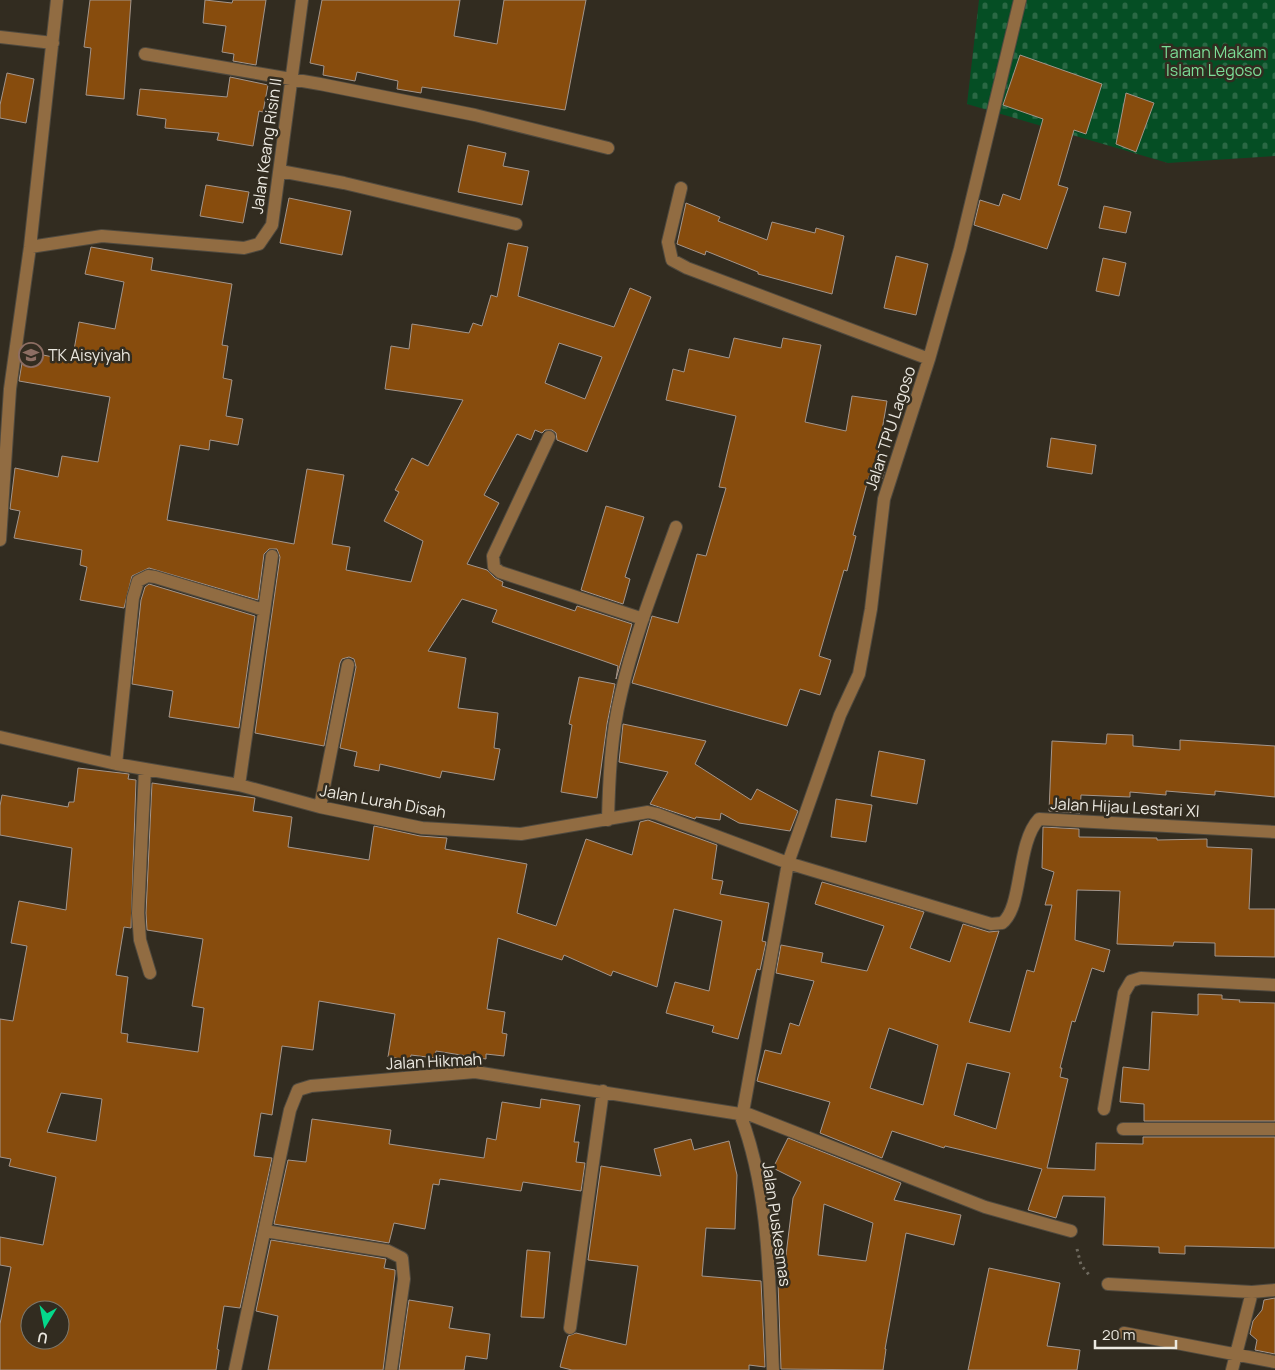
<svg xmlns="http://www.w3.org/2000/svg" width="1275" height="1370" font-family="Manrope,sans-serif">
  <style>
    .cemetery { fill: url(#cemetery-stones) }
    .building { fill: #874c0d; stroke: #a3958b; fill-rule: evenodd }
    .lines { fill: none; stroke-linecap: round; stroke-linejoin: round }
    .minor-casing { stroke: #504a3f; stroke-width: 14 }
    .path { stroke: #6e695e; stroke-width: 3; stroke-dasharray: 2.5 4; stroke-linecap: butt }
    .minor { stroke: #916c42; stroke-width: 12 }
    .labels { text-anchor: middle; dominant-baseline: central; stroke-width: 5; stroke-linejoin: round; paint-order: stroke }
    .park-label { font-size: 16px; fill: #7cde97; stroke: #322c20 }
    .street-label { font-size: 16px; fill: #ece9e1; stroke: #322c20 }
    .poi-label { font-size: 16px; fill: #ece9e1; stroke: #322c20; text-anchor: start }
  </style>
  <defs>
    <pattern id="cemetery-stones" width="16" height="16" patternUnits="userSpaceOnUse" patternTransform="scale(1.25)"><rect width="16" height="16" fill="#054e24"/><path d="M2 7V4a2 2 0 0 1 4 0v3zM10 15v-3a2 2 0 0 1 4 0v3z" fill="#2a6844"/></pattern>
  </defs>
  <rect width="100%" height="100%" fill="#322c20"/>
  <path class="cemetery" d="M 979,0 L 1275,0 L 1275,156 L 1168,163 L 967,104 Z"/>
  <path class="building" d="M 90,0 L 131,0 L 124,99 L 86,95 L 91,48 L 84,47 Z
    M 205,0 L 232,3 L 233,0 L 266,0 L 256,65 L 233,61 L 234,54 L 222,52 L 226,26 L 203,23 Z
    M 322,0 L 460,0 L 454,36 L 497,44 L 504,0 L 586,0 L 565,110 L 422,87 L 421,93 L 397,89 L 398,81 L 357,72 L 355,81 L 323,75 L 324,66 L 310,63 Z
    M 1020,55 L 1102,84 L 1086,134 L 1074,130 L 1058,185 L 1068,188 L 1047,249 L 974,225 L 980,200 L 999,206 L 1003,194 L 1020,200 L 1043,119 L 1003,105 Z
    M 7,73 L 34,79 L 26,123 L 0,118 L 0,105 Z
    M 230,77 L 268,85 L 263,112 L 259,111 L 253,146 L 217,140 L 219,133 L 165,128 L 166,119 L 137,115 L 140,89 L 227,97 Z
    M 1126,93 L 1154,103 L 1136,152 L 1116,144 Z
    M 468,145 L 506,153 L 503,166 L 529,171 L 522,205 L 458,192 Z
    M 206,185 L 249,192 L 243,223 L 200,216 Z
    M 289,198 L 351,211 L 342,255 L 280,243 Z
    M 686,203 L 720,217 L 718,221 L 767,240 L 772,222 L 815,233 L 816,228 L 844,236 L 832,294 L 758,274 L 758,272 L 706,251 L 705,255 L 677,244 Z
    M 1104,206 L 1131,212 L 1126,233 L 1099,228 Z
    M 508,243 L 528,247 L 518,296 L 614,327 L 630,288 L 651,297 L 587,452 L 557,440 L 556,433 L 552,430 L 545,430 L 542,433 L 535,430 L 531,440 L 517,434 L 484,495 L 499,503 L 467,564 L 487,570 L 495,578 L 503,582 L 502,586 L 575,611 L 577,606 L 632,624 L 616,679 L 618,666 L 492,622 L 497,610 L 462,599 L 428,651 L 466,658 L 458,708 L 498,713 L 494,748 L 500,749 L 494,780 L 442,771 L 440,778 L 380,764 L 379,771 L 354,766 L 357,752 L 340,748 L 356,667 L 354,659 L 349,657 L 342,659 L 340,663 L 324,746 L 255,733 L 280,557 L 277,549 L 269,549 L 264,554 L 258,600 L 149,568 L 132,576 L 124,608 L 80,600 L 87,567 L 80,565 L 82,550 L 14,538 L 20,511 L 10,509 L 15,468 L 58,477 L 62,456 L 98,462 L 110,397 L 19,381 L 24,351 L 72,361 L 79,322 L 115,329 L 124,282 L 85,274 L 91,247 L 153,258 L 151,270 L 232,284 L 222,345 L 228,346 L 223,378 L 232,380 L 226,416 L 243,419 L 238,445 L 210,440 L 209,450 L 180,445 L 167,520 L 294,544 L 307,469 L 344,475 L 332,544 L 350,547 L 346,570 L 411,582 L 423,541 L 384,521 L 399,492 L 395,490 L 412,458 L 428,466 L 463,400 L 385,389 L 391,346 L 409,349 L 412,324 L 469,333 L 473,323 L 482,326 L 491,295 L 497,297 ZM 559,343 L 602,357 L 585,399 L 545,383 Z
    M 896,256 L 928,264 L 916,315 L 884,308 Z
    M 1103,258 L 1126,263 L 1119,296 L 1096,291 Z
    M 734,338 L 781,348 L 783,338 L 821,345 L 805,422 L 846,431 L 852,396 L 887,401 L 878,454 L 887,455 L 884,472 L 882,479 L 869,476 L 853,535 L 856,536 L 847,571 L 844,570 L 819,656 L 831,660 L 820,695 L 800,689 L 787,726 L 632,683 L 652,616 L 678,623 L 697,554 L 706,556 L 726,488 L 719,487 L 736,416 L 666,400 L 673,369 L 684,372 L 689,349 L 729,358 Z
    M 1051,438 L 1096,445 L 1092,474 L 1047,467 Z
    M 606,506 L 644,517 L 625,577 L 630,579 L 623,604 L 581,590 Z
    M 149,584 L 255,616 L 239,728 L 169,717 L 173,691 L 132,684 L 141,600 L 145,587 Z
    M 579,677 L 615,684 L 607,724 L 597,798 L 561,792 L 572,725 L 569,724 Z
    M 623,724 L 706,741 L 695,764 L 751,800 L 757,789 L 798,811 L 790,831 L 739,823 L 721,813 L 720,820 L 696,817 L 695,819 L 650,804 L 668,772 L 619,762 Z
    M 1107,734 L 1133,735 L 1133,746 L 1180,750 L 1180,740 L 1275,746 L 1275,797 L 1215,791 L 1215,795 L 1166,791 L 1166,795 L 1130,792 L 1130,797 L 1081,795 L 1080,813 L 1049,811 L 1052,741 L 1106,744 Z
    M 879,751 L 925,760 L 917,804 L 871,796 Z
    M 78,768 L 129,774 L 128,779 L 136,780 L 131,928 L 124,927 L 116,975 L 128,977 L 121,1033 L 128,1034 L 127,1042 L 198,1052 L 204,1008 L 192,1006 L 203,939 L 147,930 L 146,913 L 152,783 L 255,798 L 253,811 L 292,817 L 288,847 L 369,860 L 374,826 L 420,836 L 447,838 L 445,849 L 527,864 L 517,913 L 556,926 L 586,839 L 632,855 L 640,822 L 648,820 L 717,845 L 712,879 L 723,881 L 720,894 L 769,903 L 762,941 L 766,942 L 760,970 L 757,969 L 738,1039 L 712,1032 L 714,1026 L 666,1013 L 675,982 L 709,991 L 722,921 L 674,909 L 657,987 L 613,971 L 611,976 L 564,955 L 562,960 L 498,938 L 487,1009 L 505,1012 L 502,1033 L 507,1034 L 504,1056 L 486,1054 L 486,1059 L 436,1051 L 435,1058 L 411,1055 L 410,1060 L 388,1057 L 395,1014 L 319,1001 L 313,1050 L 282,1046 L 272,1115 L 261,1113 L 254,1156 L 272,1158 L 240,1308 L 224,1306 L 217,1349 L 219,1350 L 216,1370 L 0,1370 L 0,1324 L 11,1267 L 0,1265 L 0,1237 L 43,1245 L 56,1177 L 9,1166 L 11,1159 L 0,1157 L 0,1019 L 13,1021 L 27,946 L 11,943 L 19,901 L 66,910 L 72,848 L 0,835 L 0,806 L 2,795 L 68,807 L 69,802 L 74,802 ZM 61,1093 L 102,1099 L 96,1141 L 47,1132 ZM 30,1310 L 60,1310 L 60,1340 L 30,1340 Z
    M 836,799 L 872,805 L 866,842 L 831,837 Z
    M 1043,827 L 1079,829 L 1079,837 L 1157,838 L 1157,840 L 1207,839 L 1207,847 L 1252,849 L 1249,909 L 1275,909 L 1275,957 L 1215,956 L 1215,943 L 1174,942 L 1173,946 L 1117,944 L 1120,891 L 1077,890 L 1075,940 L 1110,950 L 1104,972 L 1092,968 L 1075,1022 L 1072,1021 L 1060,1068 L 1062,1068 L 1060,1077 L 1068,1079 L 1047,1168 L 1095,1170 L 1096,1143 L 1143,1144 L 1143,1137 L 1275,1137 L 1275,1248 L 1185,1246 L 1185,1254 L 1159,1253 L 1159,1247 L 1103,1245 L 1105,1197 L 1063,1196 L 1056,1218 L 1028,1210 L 1042,1169 L 945,1146 L 944,1148 L 892,1131 L 882,1158 L 820,1133 L 830,1102 L 757,1081 L 765,1050 L 781,1054 L 790,1023 L 799,1026 L 814,981 L 776,973 L 781,945 L 823,953 L 821,962 L 867,971 L 884,926 L 815,904 L 822,882 L 924,912 L 910,948 L 950,962 L 963,924 L 989,932 L 999,931 L 969,1022 L 1010,1032 L 1027,970 L 1034,972 L 1052,905 L 1045,905 L 1054,872 L 1042,868 ZM 889,1028 L 938,1045 L 923,1105 L 870,1088 ZM 967,1063 L 1010,1073 L 996,1129 L 954,1115 Z
    M 1198,994 L 1222,995 L 1222,999 L 1240,1000 L 1239,1002 L 1275,1003 L 1275,1121 L 1144,1121 L 1144,1104 L 1120,1102 L 1123,1067 L 1149,1070 L 1152,1012 L 1198,1015 Z
    M 541,1099 L 580,1105 L 574,1142 L 579,1142 L 576,1162 L 585,1163 L 581,1191 L 523,1182 L 521,1191 L 440,1179 L 439,1185 L 433,1184 L 425,1229 L 394,1223 L 389,1243 L 274,1224 L 288,1160 L 306,1162 L 312,1119 L 391,1130 L 389,1144 L 484,1158 L 487,1138 L 496,1140 L 502,1102 L 540,1108 Z
    M 788,1138 L 901,1183 L 894,1200 L 961,1215 L 954,1245 L 906,1233 L 885,1349 L 886,1349 L 883,1370 L 781,1369 L 778,1282 L 786,1282 L 786,1255 L 793,1198 L 801,1182 L 773,1168 ZM 824,1204 L 873,1223 L 866,1261 L 818,1255 Z
    M 691,1139 L 694,1150 L 729,1141 L 737,1175 L 735,1229 L 706,1228 L 702,1276 L 761,1281 L 765,1367 L 749,1365 L 749,1370 L 572,1370 L 560,1367 L 568,1336 L 576,1333 L 626,1345 L 638,1266 L 588,1260 L 601,1166 L 661,1176 L 654,1149 Z
    M 271,1240 L 386,1259 L 384,1268 L 395,1270 L 395,1274 L 383,1370 L 268,1370 L 278,1316 L 256,1311 Z
    M 527,1250 L 550,1252 L 544,1318 L 521,1317 Z
    M 989,1268 L 1060,1283 L 1047,1346 L 1080,1350 L 1077,1370 L 968,1370 Z
    M 1275,1298 L 1275,1354 L 1255,1350 L 1257,1340 L 1250,1334 L 1253,1321 L 1262,1310 L 1264,1300 Z
    M 409,1300 L 453,1307 L 449,1328 L 490,1334 L 487,1359 L 466,1356 L 464,1370 L 399,1370 Z"/>
  <g class="lines">
    <defs>
      <path id="minor" d="M 0,37 L 53,43
        M 145,54 L 320,84 L 475,115 L 608,148
        M 280,171 L 344,183 L 516,224
        M 681,188 L 668,242 L 672,260 L 687,268 L 929,359
        M 30,247 L 102,236 L 244,248 L 259,244 L 272,225 L 302,0
        M 549,437 L 493,556 L 494,567 L 500,572 L 643,619
        M 0,540 L 10,389 L 30,247 L 57,0
        M 0,737 L 116,764 L 239,785 L 320,807 L 422,828 L 521,834 L 648,812 L 657,814 L 788,863 L 991,924 L 1002,923 C 1023,908 1016,843 1039,819 L 1275,832
        M 116,764 L 133,598 L 138,581 L 148,576 L 155,577 L 264,610
        M 145,769 L 138,913 L 140,940 L 150,973
        M 239,785 L 272,556
        M 320,807 L 348,665
        M 608,820 C 609,778 611,735 621,694 C 634,637 656,582 676,527
        M 1104,1109 L 1124,993 L 1131,981 L 1141,978 L 1275,985
        M 743,1112 L 788,863 L 840,715 L 859,674 L 871,609 L 884,499 L 929,359 L 960,249 L 1020,0
        M 743,1112 L 985,1207 L 1071,1231
        M 740,1114 C 771,1195 769,1285 773,1370
        M 1123,1129 L 1275,1129
        M 265,1231 L 388,1251 L 402,1258 L 404,1279 L 391,1370
        M 1108,1284 L 1252,1292 L 1275,1290
        M 570,1328 L 603,1091
        M 1124,1333 L 1275,1362
        M 235,1370 L 290,1110 L 298,1090 L 311,1086 L 475,1072 L 740,1114 L 743,1112
        M 1232,1370 L 1252,1292"/>
    </defs>
    <use href="#minor" class="minor-casing"/>
    <path class="path" d="M 1077,1249 L 1081,1265 L 1090,1276"/>
    <use href="#minor" class="minor"/>
  </g>
  <defs>
    <symbol id="school-ring" viewBox="-11 -11 22 22"><circle r="9.5" fill="#322c20" stroke="#8d6e63" stroke-width="1.5"/><path d="M0-5L7-2L0 1L-7-2ZM-4 1L0 2.5L4 1V4Q0 6-4 4Z" fill="#8d6e63"/></symbol>
  </defs>
  <g fill-rule="evenodd">
    <use href="#school-ring" x="17" y="341" width="28" height="28"/>
  </g>
  <g class="labels">
    <g class="park-label">
      <text x="1214" y="52">Taman Makam<tspan x="1214" dy="18">Islam Legoso</tspan></text>
    </g>
    <g class="street-label">
      <text transform="translate(266 146) rotate(-82)">Jalan Keang Risin II</text>
      <text transform="translate(890 428) rotate(-72)">Jalan TPU Lagoso</text>
      <text transform="translate(383 801) rotate(10)">Jalan Lurah Disah</text>
      <text transform="translate(1125 807) rotate(3)">Jalan Hijau Lestari XI</text>
      <text transform="translate(434 1061) rotate(-3)">Jalan Hikmah</text>
      <text transform="translate(777 1224) rotate(82)">Jalan Puskesmas</text>
    </g>
    <g class="poi-label">
      <text x="48" y="355">TK Aisyiyah</text>
    </g>
  </g>
  <g transform="translate(45 1325) rotate(190)"><circle r="24" fill="#322c20" stroke="#7c786d"/>
  <path d="M0-4L9 19L0 12L-9 19Z" fill="#04d98b"/>
  <text y="-8" font-size="14" font-weight="bold" text-anchor="middle" fill="#ece9e1">U</text>
  </g>
  <path d="M1095 1340v8h81v-8" fill="none" stroke="#ece9e1" stroke-width="2.5"/>
  <text x="1102" y="1340" font-size="15" fill="#ece9e1" stroke="#322c20" stroke-width="4" paint-order="stroke">20 m</text>
</svg>
